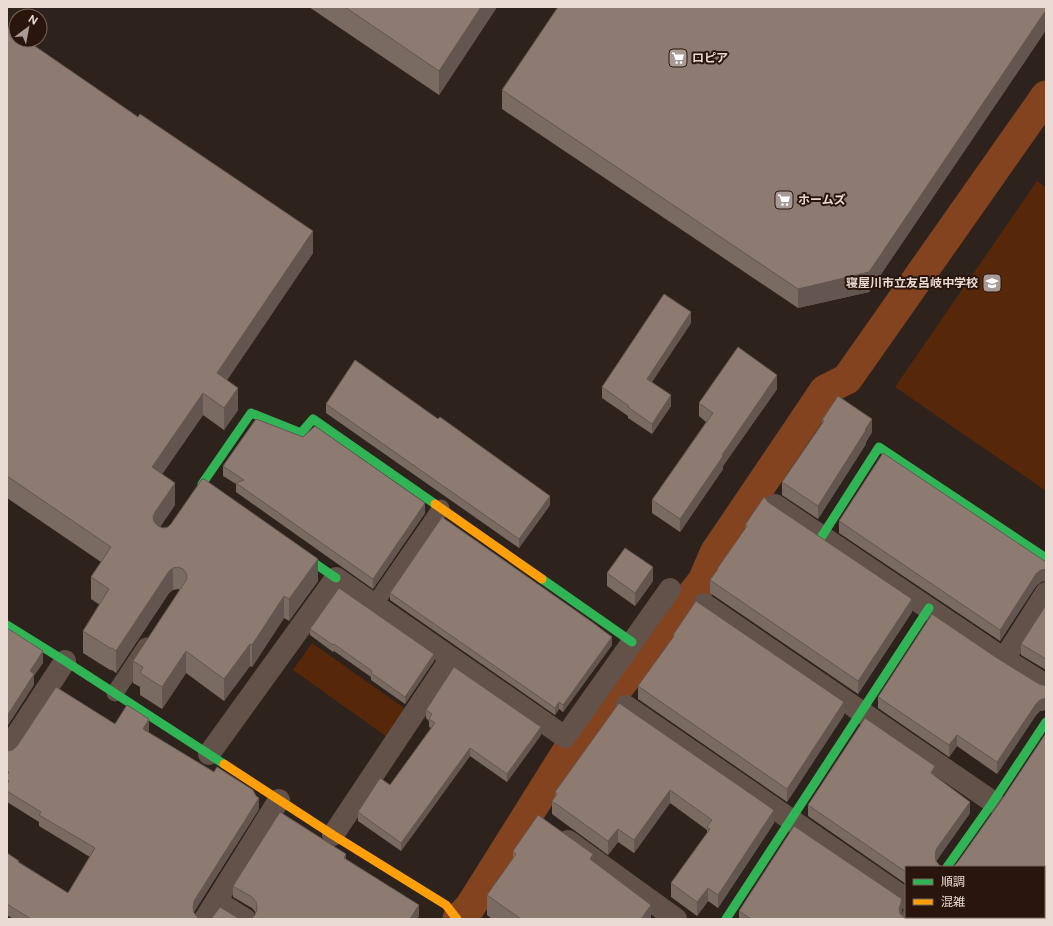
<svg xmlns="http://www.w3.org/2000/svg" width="1053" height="926" font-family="Figtree,'Noto Sans JP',sans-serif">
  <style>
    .green { fill: #57270a }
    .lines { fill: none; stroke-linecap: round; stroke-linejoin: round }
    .canal { stroke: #83431f; stroke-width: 31 }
    .lane { stroke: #625249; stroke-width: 17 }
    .street { stroke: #625249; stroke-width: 22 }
    .fast { stroke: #30b455; stroke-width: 9 }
    .slow { stroke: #ff9f0a; stroke-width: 9 }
    .wall { fill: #796a62 }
    .shaded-wall { fill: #635650 }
    .building { fill: #8d7b72; stroke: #635650 }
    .labels { text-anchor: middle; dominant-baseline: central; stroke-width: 4; stroke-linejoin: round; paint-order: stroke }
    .poi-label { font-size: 12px; font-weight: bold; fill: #e9dad4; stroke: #29150b; text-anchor: start }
  </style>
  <rect width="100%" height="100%" fill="#2d221c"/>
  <path class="green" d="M 1037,181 L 1046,187 L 1046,491 L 895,387 Z
    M 312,643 L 407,710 L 387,737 L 293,670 Z"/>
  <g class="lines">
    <path class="canal" d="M 458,919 L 470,907 L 569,749 L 703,581 L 715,553 L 825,390 L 847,379 L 1046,96"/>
    <path class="lane" d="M 374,605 L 441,508
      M 115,693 L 146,646"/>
    <path class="street" d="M 775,505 L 1004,659 L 1046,685
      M 704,604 L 993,802
      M 1004,659 L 1046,593
      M 626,706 L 906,899
      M 7,750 L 65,661
      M 209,754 L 336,578 L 565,737 L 670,589
      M 333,835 L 451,658
      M 568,841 L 676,919
      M 216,901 L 245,919
      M 205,919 L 279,800
      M 911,919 L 912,917"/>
    <path class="fast" d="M 222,498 L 202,484 L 251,413 L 301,433 L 313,419 L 435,504
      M 822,536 L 879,447 L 1046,558
      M 294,549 L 336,578
      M 542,579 L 632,642
      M 7,625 L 65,661 L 224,764
      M 947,867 L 993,802 L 1046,722
      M 726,919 L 929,608"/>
    <path class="slow" d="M 435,504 L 542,579
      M 224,764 L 333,835 L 446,905 L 457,919"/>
  </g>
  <path class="wall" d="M 309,7 L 497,7 L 439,95 Z
    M 1046,7 L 1046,30 L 869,292 L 798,308 L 502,109 L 502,90 Z
    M 7,27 L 313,253 L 227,380 L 238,410 L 224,430 L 203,415 L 162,474 L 175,505 L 160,527 L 318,581 L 289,621 L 284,618 L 252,667 L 250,666 L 224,701 L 186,673 L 162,709 L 140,695 L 140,687 L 133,683 L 133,661 L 180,590 L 178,589 L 173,590 L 169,593 L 116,673 L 112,670 L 110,670 L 83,653 L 83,631 L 100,605 L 91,599 L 91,577 L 101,562 L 7,498 Z
    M 691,323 L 652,382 L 671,406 L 652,434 L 628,418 L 628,416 L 602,398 L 602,387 Z
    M 777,389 L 723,466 L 723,469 L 680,532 L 652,513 L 652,500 L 706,422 L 699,416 L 699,403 Z
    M 326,404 L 550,505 L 519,548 L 326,413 Z
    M 822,420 L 872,432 L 866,442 L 866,444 L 818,519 L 782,495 L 782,482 L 822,423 Z
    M 223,466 L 425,513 L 373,589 L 236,492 L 236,484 L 223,476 Z
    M 768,502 L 912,612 L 858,694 L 710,593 L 710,580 L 717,571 L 717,569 L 745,530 L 745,525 Z
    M 839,521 L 1041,582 L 1036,586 L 1000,641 L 839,533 Z
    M 607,573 L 653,581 L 635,606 L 607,586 Z
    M 390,593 L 612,645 L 563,712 L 559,709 L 555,715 L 390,600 Z
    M 1046,605 L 1046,670 L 1021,655 L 1021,644 Z
    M 310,629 L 434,661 L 405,704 L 371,680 L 371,677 L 334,651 L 333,652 L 310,635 Z
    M 673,635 L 844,715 L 787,802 L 638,699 L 638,686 L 673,638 Z
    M 997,658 L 1039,684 L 1046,686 L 1046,710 L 1040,711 L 1036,715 L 997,774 L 957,746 L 949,757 L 878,708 L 878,697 Z
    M 619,703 L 774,823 L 718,908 L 708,901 L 697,916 L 671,897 L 671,883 L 707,833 L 707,830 L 670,803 L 634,853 L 618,842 L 608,855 L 552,814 L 552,801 L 555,797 L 555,792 Z
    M 426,710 L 541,735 L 507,782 L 470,756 L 401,851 L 358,821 L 358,812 L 390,785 L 431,728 L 429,727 L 429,721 L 426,718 Z
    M 115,724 L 149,731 L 148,732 L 259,809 L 194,912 L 194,914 L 199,919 L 200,919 L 13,919 L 7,915 L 7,853 L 19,862 L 68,893 L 90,857 L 39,826 L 39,822 L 7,802 L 7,751 Z
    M 935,776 L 970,813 L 937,860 L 936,861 L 940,866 L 906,867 L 906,884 L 808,816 L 808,805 Z
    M 513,851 L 593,862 L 651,919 L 492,919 L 487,915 L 487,895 L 513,859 Z
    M 346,860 L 419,916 L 417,919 L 251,919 L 255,915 L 256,913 L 252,908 L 233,897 L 233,886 Z
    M 902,910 L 901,914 L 905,918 L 907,919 L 739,919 L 739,911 Z"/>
  <path class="shaded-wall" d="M 481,7 L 497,7 L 439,95 L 439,71 Z
    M 1046,10 L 1046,30 L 869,292 L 798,308 L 798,289 Z
    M 313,231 L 313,253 L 217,395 L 217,373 Z
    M 691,312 L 691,323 L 647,389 L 647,379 Z
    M 777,375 L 777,389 L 723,466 L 723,469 L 680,532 L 680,519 L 722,455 Z
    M 238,388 L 238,410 L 224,430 L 224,408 Z
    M 203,393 L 203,415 L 152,489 L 152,467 Z
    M 671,395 L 671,406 L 652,434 L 652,424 Z
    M 872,419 L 872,432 L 866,442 L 866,444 L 818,519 L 818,506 Z
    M 175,483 L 175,505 L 155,534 L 153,517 L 155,512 Z
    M 550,496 L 550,505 L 519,548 L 519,539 Z
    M 425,503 L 425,513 L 373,589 L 373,579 Z
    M 318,559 L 318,581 L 289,621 L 289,599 Z
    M 653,567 L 653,581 L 635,606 L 635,593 Z
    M 173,568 L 173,590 L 169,593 L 116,673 L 116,651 L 169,571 Z
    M 1046,569 L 1046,581 L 1041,582 L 1036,586 L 1000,641 L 1000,630 L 1036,574 L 1041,570 Z
    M 284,596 L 284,618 L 252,667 L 252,645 Z
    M 912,599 L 912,612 L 858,694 L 858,681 Z
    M 612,637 L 612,645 L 563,712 L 563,705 Z
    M 250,644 L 250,666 L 224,701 L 224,679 Z
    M 43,651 L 43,663 L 34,676 L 34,685 L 7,727 L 7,716 L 30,671 Z
    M 186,651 L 186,673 L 162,709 L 162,687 Z
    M 434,654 L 434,661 L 405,704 L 405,697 Z
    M 1046,698 L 1046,710 L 1040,711 L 1036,715 L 997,774 L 997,762 L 1036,704 L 1040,700 Z
    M 559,702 L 559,709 L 555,715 L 555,708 Z
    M 844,702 L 844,715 L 787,802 L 787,789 Z
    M 149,719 L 149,731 L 143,741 L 143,729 Z
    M 541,727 L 541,735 L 507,782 L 507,774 Z
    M 957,735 L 957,746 L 949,757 L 949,745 Z
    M 470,748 L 470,756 L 401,851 L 401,843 Z
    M 935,766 L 935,778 L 931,773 Z
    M 670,790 L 670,803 L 634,853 L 634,840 Z
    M 259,798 L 259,809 L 194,912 L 193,918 L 193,907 L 194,901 Z
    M 970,802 L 970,813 L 937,860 L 935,865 L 935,854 L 937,848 Z
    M 774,810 L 774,823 L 718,908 L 718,895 Z
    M 618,829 L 618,842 L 608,855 L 608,841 Z
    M 346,854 L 346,865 L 344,858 Z
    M 593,854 L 593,875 L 590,859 Z
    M 708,888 L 708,901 L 697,916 L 697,902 Z
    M 902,899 L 902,910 L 899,919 L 899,909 Z
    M 419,905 L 419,916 L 417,919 L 410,919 Z
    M 651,905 L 651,919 L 641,919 Z"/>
  <path class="building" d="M 345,7 L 481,7 L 439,71 Z
    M 558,7 L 1046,7 L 1046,10 L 869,272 L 798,289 L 502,90 Z
    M 7,27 L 16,33 L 16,40 L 26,40 L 138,117 L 140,114 L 313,231 L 217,373 L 238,388 L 224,408 L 203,393 L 152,467 L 175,483 L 155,512 L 153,517 L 154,522 L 158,526 L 163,528 L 168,527 L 171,524 L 202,479 L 204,479 L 318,559 L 289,599 L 284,596 L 252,645 L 250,644 L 224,679 L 186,651 L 162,687 L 140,673 L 143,667 L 133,661 L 185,582 L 187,578 L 186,573 L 183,569 L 178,567 L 173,568 L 169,571 L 116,651 L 112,648 L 110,648 L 83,631 L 109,589 L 91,577 L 111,547 L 7,476 Z
    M 664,294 L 691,312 L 647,379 L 671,395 L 652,424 L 628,407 L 629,406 L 602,387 Z
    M 738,347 L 777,375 L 722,455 L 723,456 L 680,519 L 652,500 L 713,413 L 699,403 Z
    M 355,360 L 438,419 L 440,417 L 550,496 L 519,539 L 326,404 Z
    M 838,396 L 872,419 L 865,430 L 866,430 L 818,506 L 782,482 L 824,421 L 822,420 Z
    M 256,419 L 303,437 L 315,426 L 425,503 L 373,579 L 236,483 L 244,480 L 223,466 Z
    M 883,453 L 1046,562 L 1046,569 L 1041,570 L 1036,574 L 1000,630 L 839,521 Z
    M 764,497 L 768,502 L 912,599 L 858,681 L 710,580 L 718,569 L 717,569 L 747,526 L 745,525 Z
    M 442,517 L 592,622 L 612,637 L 563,705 L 559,702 L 555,708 L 390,593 Z
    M 625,548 L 653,567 L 635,593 L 607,573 Z
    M 339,588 L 434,654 L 405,697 L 371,673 L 372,671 L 334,644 L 333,645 L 310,629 Z
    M 696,601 L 844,702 L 787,789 L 638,686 L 674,636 L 673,635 Z
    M 1046,605 L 1046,659 L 1021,644 Z
    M 932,614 L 997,658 L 1039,684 L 1046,686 L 1046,698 L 1040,700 L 1036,704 L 997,762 L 957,735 L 949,745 L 878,697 Z
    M 7,628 L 43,651 L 30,671 L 34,674 L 7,716 Z
    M 454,667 L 541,727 L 507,774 L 470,748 L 401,843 L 358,812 L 380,778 L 390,785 L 435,723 L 429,719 L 432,714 L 426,710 Z
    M 56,687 L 115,724 L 127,705 L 149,719 L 143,729 L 214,772 L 217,767 L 253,790 L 256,796 L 259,798 L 194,901 L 193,907 L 194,913 L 199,919 L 200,919 L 31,919 L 7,904 L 7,853 L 19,861 L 18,862 L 68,893 L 95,848 L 39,815 L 41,812 L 7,791 L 7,784 L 9,781 L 7,780 L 7,775 L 9,772 L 7,771 L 7,751 L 13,750 L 17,746 Z
    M 619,703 L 774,810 L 718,895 L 708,888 L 697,902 L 671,883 L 710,829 L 707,827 L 712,820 L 670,790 L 634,840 L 618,829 L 608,841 L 552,801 L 557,794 L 555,792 Z
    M 865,718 L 935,766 L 931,773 L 970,802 L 937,848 L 935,854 L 936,861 L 940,866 L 944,867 L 906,867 L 906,872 L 808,805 Z
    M 1046,733 L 1046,919 L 914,919 L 918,918 L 918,917 L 1044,917 L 1044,867 L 951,867 L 953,867 L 957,863 L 1003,798 Z
    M 280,812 L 346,854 L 344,858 L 419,905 L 410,919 L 251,919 L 255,915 L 257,909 L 256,902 L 252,897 L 233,886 Z
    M 538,815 L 593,854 L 590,859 L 651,905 L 641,919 L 521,919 L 487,895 L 516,854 L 513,851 Z
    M 794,826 L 902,899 L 899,909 L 900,914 L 905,918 L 907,919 L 751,919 L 739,911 Z
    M 220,907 L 238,918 L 240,919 L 210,919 L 211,919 Z"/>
  <defs>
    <symbol id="supermarket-square" viewBox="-11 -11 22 22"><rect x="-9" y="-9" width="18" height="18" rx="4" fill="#a79a94" stroke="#29150b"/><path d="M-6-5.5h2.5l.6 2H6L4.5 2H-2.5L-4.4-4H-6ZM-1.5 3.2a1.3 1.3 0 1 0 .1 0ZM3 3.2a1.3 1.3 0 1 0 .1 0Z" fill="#fff"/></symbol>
    <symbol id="school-square" viewBox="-11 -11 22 22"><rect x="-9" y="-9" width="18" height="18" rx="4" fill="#a79a94" stroke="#29150b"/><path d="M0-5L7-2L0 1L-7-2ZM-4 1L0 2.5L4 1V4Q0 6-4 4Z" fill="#fff"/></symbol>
  </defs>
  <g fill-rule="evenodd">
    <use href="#supermarket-square" x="667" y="47" width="22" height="22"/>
    <use href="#supermarket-square" x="773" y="189" width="22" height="22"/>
    <use href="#school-square" x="981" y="272" width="22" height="22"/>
  </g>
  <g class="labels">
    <g class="poi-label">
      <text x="692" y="58">ロピア</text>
      <text x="798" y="200">ホームズ</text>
      <text x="978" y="283" text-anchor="end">寝屋川市立友呂岐中学校</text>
    </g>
  </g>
  <rect width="1053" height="926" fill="none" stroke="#e9dad4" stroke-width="16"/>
  <rect x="905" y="866" width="140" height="52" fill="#29150b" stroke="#76645b"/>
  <rect x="913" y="879" width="20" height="6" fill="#30b455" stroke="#76645b"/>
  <text x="941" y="886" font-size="12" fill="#e9dad4">順調</text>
  <rect x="913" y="899" width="20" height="6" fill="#ff9f0a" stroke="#76645b"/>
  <text x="941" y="906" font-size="12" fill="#e9dad4">混雑</text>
  <g transform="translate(28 28) rotate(32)"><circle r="19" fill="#29150b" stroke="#76645b"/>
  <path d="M0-3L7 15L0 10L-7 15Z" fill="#a79a94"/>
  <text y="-6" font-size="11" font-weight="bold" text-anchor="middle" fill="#e9dad4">N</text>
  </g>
</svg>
